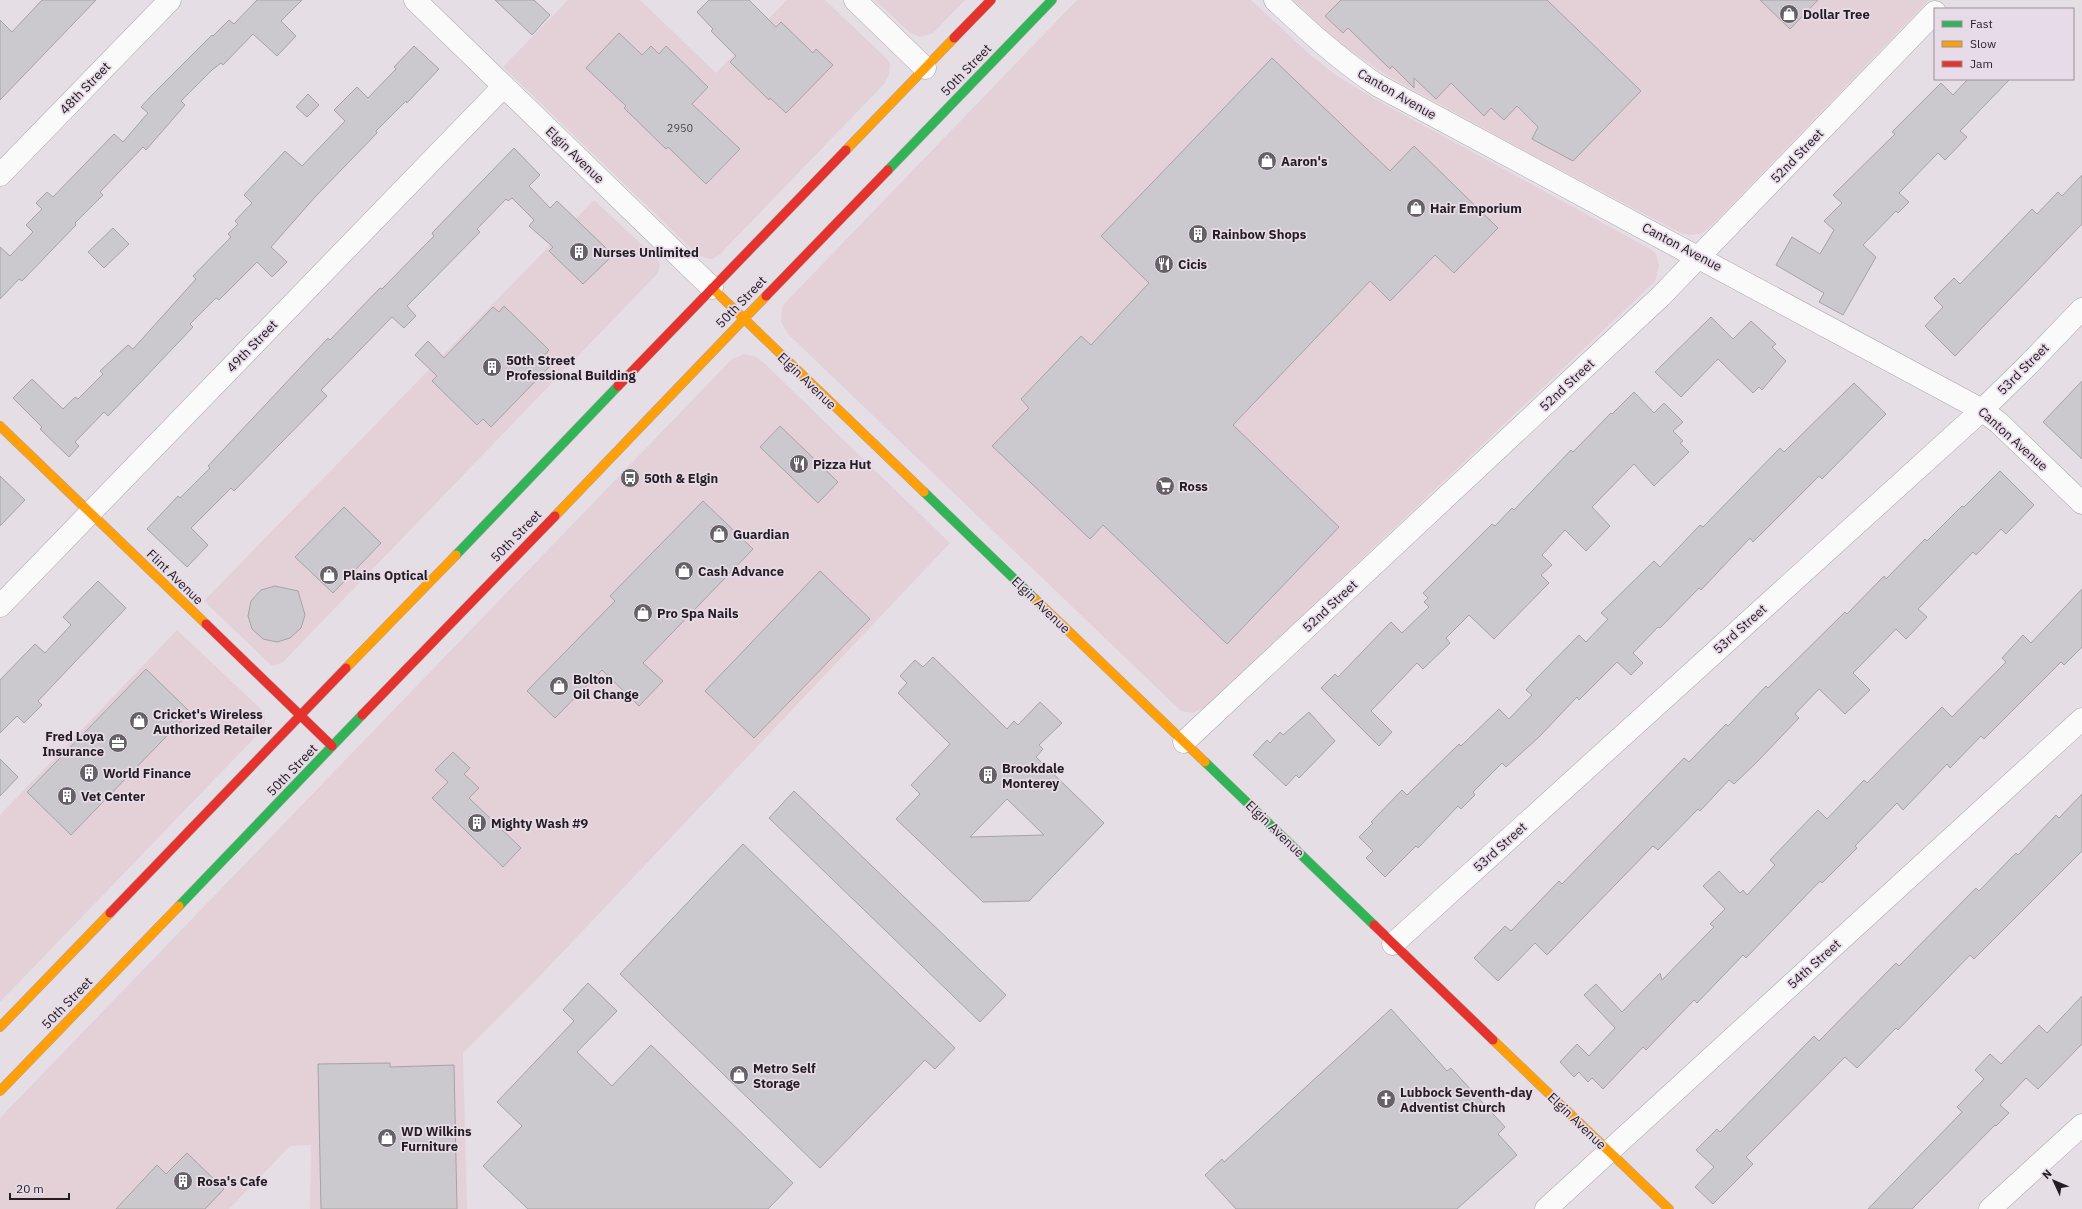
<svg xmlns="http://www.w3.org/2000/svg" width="2082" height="1209" font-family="'IBM Plex Sans',sans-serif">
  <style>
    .commercial { fill: #e3d1d7 }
    .building { fill: #ccc9ce; stroke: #a6a2a7; fill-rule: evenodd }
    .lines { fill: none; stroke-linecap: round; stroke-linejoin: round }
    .street-casing { stroke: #aba6ab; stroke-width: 23 }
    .fast-casing { stroke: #aba6ab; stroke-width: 10 }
    .slow-casing { stroke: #aba6ab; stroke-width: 10 }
    .jam-casing { stroke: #aba6ab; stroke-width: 10 }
    .street { stroke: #fbfafb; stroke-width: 22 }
    .fast { stroke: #30b455; stroke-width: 9 }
    .slow { stroke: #ff9f0a; stroke-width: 9 }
    .jam { stroke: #e5322d; stroke-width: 9 }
    .labels { text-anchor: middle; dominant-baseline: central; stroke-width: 3.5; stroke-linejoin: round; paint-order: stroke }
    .number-label { font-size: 11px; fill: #4c494d }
    .poi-label { font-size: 13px; font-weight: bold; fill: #221e22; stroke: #e8dbe8; text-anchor: start }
    .street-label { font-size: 13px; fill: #221e22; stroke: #e8dbe8 }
  </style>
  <rect width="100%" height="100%" fill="#e5dee5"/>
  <path class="commercial" d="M 568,0 L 640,0 L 716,73 L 787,0 L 825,0 L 887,59 L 890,64 L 889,74 L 885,83 L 720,254 L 713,259 L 706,258 L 698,255 L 503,67 Z
    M 875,0 L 965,0 L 933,33 L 920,37 L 909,32 Z
    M 1077,0 L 1251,0 L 1308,53 L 1334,74 L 1373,98 L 1652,250 L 1656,254 L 1659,266 L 1655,282 L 1650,286 L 1205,707 L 1193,713 L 1181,711 L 788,334 L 781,322 L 782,309 L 784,304 Z
    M 1293,0 L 1929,0 L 1712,225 L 1701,234 L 1689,235 L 1681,233 L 1536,157 L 1388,76 L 1343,46 Z
    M 594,200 L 658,260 L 660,266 L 658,273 L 282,663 L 272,666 L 204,601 Z
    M 744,354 L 756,357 L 765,364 L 950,543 L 538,978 L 463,1053 L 467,1209 L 310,1209 L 311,1145 L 290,1146 L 229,1209 L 0,1209 L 0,1118 L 732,359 Z
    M 177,630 L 264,712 L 265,721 L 262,730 L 0,1002 L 0,815 Z"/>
  <path class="building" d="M 42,0 L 96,0 L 0,100 L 0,20 L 12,32 Z
    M 257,0 L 302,0 L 281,21 L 296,36 L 277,56 L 253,34 L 223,65 L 221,63 L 212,70 L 181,101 L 185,105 L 146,150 L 143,147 L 100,192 L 103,195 L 75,223 L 76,225 L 22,281 L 19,279 L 0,299 L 0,247 L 10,256 L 33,232 L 26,225 L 42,209 L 36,203 L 47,192 L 53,197 L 114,134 L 123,142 L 148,113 L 141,107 L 152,95 L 212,35 L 213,36 L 229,20 L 234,24 Z
    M 495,0 L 534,0 L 550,15 L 532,35 Z
    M 709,0 L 749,0 L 776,27 L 781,22 L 813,53 L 816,49 L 833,65 L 786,113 L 770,98 L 769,100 L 730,62 L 736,56 L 711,31 L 713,29 L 697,12 Z
    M 1341,0 L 1547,0 L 1641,91 L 1573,161 L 1532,139 L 1538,127 L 1517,106 L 1504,120 L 1491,108 L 1484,116 L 1451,83 L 1436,99 L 1414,78 L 1414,88 L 1392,66 L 1390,69 L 1348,28 L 1343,33 L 1325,16 Z
    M 1760,0 L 1818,0 L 1790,29 Z
    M 619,33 L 642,55 L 651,46 L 659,54 L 666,46 L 708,87 L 692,104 L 740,149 L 706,184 L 668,147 L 666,149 L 624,108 L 626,106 L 586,68 Z
    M 414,46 L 439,69 L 407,103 L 406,101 L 376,131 L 377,133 L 315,197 L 271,247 L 287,262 L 272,277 L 257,262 L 219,300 L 216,298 L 190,324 L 193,327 L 137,386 L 108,416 L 104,412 L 75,442 L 79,446 L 69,457 L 40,429 L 42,427 L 13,398 L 32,379 L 63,409 L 75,397 L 78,399 L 103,374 L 100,371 L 128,345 L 133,349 L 196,279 L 193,276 L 231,237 L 228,234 L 238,224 L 235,221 L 252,203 L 244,195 L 285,151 L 302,166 L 345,121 L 334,110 L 357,87 L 368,98 L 396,69 L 394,67 Z
    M 1272,58 L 1390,171 L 1414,146 L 1498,228 L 1454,273 L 1435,255 L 1390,301 L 1370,281 L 1233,425 L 1339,527 L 1227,644 L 1103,525 L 1090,539 L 992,446 L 1029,408 L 1021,399 L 1081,336 L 1091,345 L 1149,283 L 1101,236 Z
    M 1968,79 L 2010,79 L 1960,131 L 1967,137 L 1945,160 L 1938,153 L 1899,193 L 1909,202 L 1898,213 L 1896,211 L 1863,245 L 1876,257 L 1843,315 L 1819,302 L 1824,293 L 1776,265 L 1792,237 L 1820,254 L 1834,230 L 1824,221 L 1842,203 L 1833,195 L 1895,134 L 1892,132 L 1941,83 L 1953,95 Z
    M 308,94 L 319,105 L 307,117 L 296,107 Z
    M 514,148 L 540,175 L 529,186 L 550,208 L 557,201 L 608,250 L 605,254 L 610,258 L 583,284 L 549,251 L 553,247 L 529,226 L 534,220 L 512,198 L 508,201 L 506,199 L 477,229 L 480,232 L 407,306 L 416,316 L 404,328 L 392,317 L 321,390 L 327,396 L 234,491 L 231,488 L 191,528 L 208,545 L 187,567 L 147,529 L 178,496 L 180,498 L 210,468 L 208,466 L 328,338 L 330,340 L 380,288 L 382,289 L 424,246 L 434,236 L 432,233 Z
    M 2082,175 L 2082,224 L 1955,356 L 1925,326 L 1943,307 L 1934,298 L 1954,278 L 1960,284 L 2032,209 L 2037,214 L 2058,192 L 2062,196 Z
    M 113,228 L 129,244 L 104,268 L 88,252 Z
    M 504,306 L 549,350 L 544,356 L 552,364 L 491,427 L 483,419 L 477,425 L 432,381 L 437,376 L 415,355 L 428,341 L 444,358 L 493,307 L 499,312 Z
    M 1711,317 L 1733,339 L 1751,321 L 1776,344 L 1772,347 L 1786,361 L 1762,390 L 1759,387 L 1753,393 L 1718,359 L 1681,397 L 1655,372 Z
    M 2082,381 L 2082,459 L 2043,422 Z
    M 1854,383 L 1886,414 L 1822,479 L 1819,476 L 1753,542 L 1750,538 L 1701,590 L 1699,588 L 1660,628 L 1658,627 L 1633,653 L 1643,663 L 1631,675 L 1617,662 L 1579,700 L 1577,697 L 1540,736 L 1506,767 L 1502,763 L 1473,792 L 1475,795 L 1461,809 L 1458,806 L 1418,848 L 1416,846 L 1385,877 L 1366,858 L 1373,851 L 1359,837 L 1373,823 L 1371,822 L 1402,790 L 1407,795 L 1459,744 L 1461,746 L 1499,709 L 1509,719 L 1532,695 L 1526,690 L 1532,683 L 1579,635 L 1586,642 L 1608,619 L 1601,613 L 1654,561 L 1660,567 L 1700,525 L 1703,527 L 1780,448 L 1784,452 Z
    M 1634,392 L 1654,413 L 1664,403 L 1683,422 L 1673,431 L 1683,441 L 1680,443 L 1689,452 L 1654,486 L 1634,464 L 1592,507 L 1610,526 L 1586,551 L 1565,530 L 1542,555 L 1552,565 L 1541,575 L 1549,583 L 1494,639 L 1469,615 L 1446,638 L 1450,643 L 1423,669 L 1417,663 L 1371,711 L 1392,732 L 1379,746 L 1321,688 L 1335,674 L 1338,677 L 1391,622 L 1402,633 L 1429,607 L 1424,602 L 1428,598 L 1423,593 L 1492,524 L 1495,526 L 1512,508 L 1514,510 L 1571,450 L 1573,452 L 1611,413 L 1612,414 Z
    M 780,426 L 838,482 L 818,503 L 760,447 Z
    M 2000,471 L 2034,505 L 2006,534 L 2001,529 L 1976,555 L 1973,552 L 1918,609 L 1927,617 L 1906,639 L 1896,629 L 1853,673 L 1870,690 L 1845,714 L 1819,689 L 1795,714 L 1799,718 L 1757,762 L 1734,784 L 1729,780 L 1700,811 L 1698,809 L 1658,850 L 1653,846 L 1547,955 L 1535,943 L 1498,981 L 1474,958 L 1505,926 L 1511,931 L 1559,881 L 1562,884 L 1684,758 L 1689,762 L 1726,724 L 1728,726 L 1766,686 L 1768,688 L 1845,612 L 1847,614 L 1884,576 L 1886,579 L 1925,539 L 1927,541 L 1962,506 L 1964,507 Z
    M 0,476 L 25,500 L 0,526 Z
    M 703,501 L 753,549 L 643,663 L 663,681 L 639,706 L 602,670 L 555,718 L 527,691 L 615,601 L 610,596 Z
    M 344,507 L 381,543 L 333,593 L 295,557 Z
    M 820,571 L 870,619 L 754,738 L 705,691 Z
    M 98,581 L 126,608 L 38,701 L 42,705 L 24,723 L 17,716 L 0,733 L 0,680 L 35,644 L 45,653 L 71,625 L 63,617 Z
    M 275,586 L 298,591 L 305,615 L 301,628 L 290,638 L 277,642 L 263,639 L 252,629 L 248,616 L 251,601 L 261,590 Z
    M 2082,589 L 2082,647 L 2064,665 L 2061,662 L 1984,739 L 1981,736 L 1950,768 L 1947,764 L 1903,810 L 1897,803 L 1855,846 L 1857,848 L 1822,883 L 1820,881 L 1746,958 L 1743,955 L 1697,1003 L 1694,1000 L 1646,1050 L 1643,1047 L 1603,1089 L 1592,1078 L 1588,1082 L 1579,1072 L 1574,1077 L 1560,1062 L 1577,1044 L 1589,1056 L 1615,1028 L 1584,995 L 1596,984 L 1622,1012 L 1660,973 L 1662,980 L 1714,927 L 1710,924 L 1725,909 L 1703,886 L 1719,871 L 1740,893 L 1743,890 L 1747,895 L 1775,865 L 1770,860 L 1818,810 L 1827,819 L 1864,780 L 1867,783 L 1942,707 L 1952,717 L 2006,662 L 2002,658 L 2023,635 L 2031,643 Z
    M 933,657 L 1007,729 L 1014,721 L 1018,725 L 1040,702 L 1062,723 L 1039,745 L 1043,749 L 1036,757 L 1104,823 L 1029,901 L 983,902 L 896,819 L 920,794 L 911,785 L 950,744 L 898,693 L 907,683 L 900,676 L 915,660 L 923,667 ZM 1007,799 L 1044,835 L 970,837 Z
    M 146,669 L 190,712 L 71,835 L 27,792 Z
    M 1309,712 L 1335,741 L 1299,778 L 1296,775 L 1286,786 L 1253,755 L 1267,740 L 1270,743 L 1280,732 L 1283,735 Z
    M 453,752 L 470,768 L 464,774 L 479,788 L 469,798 L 521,848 L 503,867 L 432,798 L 448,782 L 435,770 Z
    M 0,759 L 18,777 L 0,796 Z
    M 794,791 L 1006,995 L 980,1022 L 769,818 Z
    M 2082,794 L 2082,851 L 1974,959 L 1970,955 L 1898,1030 L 1896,1028 L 1857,1068 L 1845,1057 L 1746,1157 L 1753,1164 L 1713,1204 L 1695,1187 L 1714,1167 L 1696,1150 L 1717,1129 L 1720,1132 L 1814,1036 L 1819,1041 L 1896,963 L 1899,966 L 1976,888 L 1979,891 L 2016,853 L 2018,855 L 2056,815 L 2059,818 Z
    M 743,844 L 955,1048 L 935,1069 L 925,1060 L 820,1168 L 620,974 Z
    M 588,983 L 617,1011 L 577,1052 L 612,1086 L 651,1045 L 793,1183 L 768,1209 L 528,1209 L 483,1166 L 522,1126 L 497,1102 L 574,1021 L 563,1010 Z
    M 2082,996 L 2082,1044 L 2038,1089 L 2026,1078 L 2000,1105 L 2009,1113 L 1996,1126 L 1995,1125 L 1912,1209 L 1868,1209 L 1962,1112 L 1957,1107 L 1984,1079 L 1975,1070 L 1990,1054 L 2001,1064 L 2039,1025 L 2047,1033 Z
    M 1391,1009 L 1447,1071 L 1451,1068 L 1505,1127 L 1498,1134 L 1517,1155 L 1457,1209 L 1236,1209 L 1205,1175 L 1222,1159 L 1224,1162 Z
    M 390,1063 L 390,1067 L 454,1065 L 457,1209 L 321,1209 L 318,1064 Z
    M 187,1153 L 224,1189 L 205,1209 L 116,1209 L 157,1165 L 166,1174 Z"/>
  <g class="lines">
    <defs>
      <path id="street" d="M 415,0 L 712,288
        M 855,0 L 925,68
        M 1275,0 C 1308,31 1340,60 1377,85 L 1982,410 L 1999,423 L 2082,503
        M 0,175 L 170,0
        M 0,606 L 504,86
        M 1184,742 L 1661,296 L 1935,12
        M 1393,944 L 1982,410 L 2029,364 L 2082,309
        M 1546,1209 L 2082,719
        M 1990,1209 L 2082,1125"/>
      <path id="fast" d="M 888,170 L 1052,0
        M 924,492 L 1035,599
        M 456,555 L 618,386
        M 1205,762 L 1374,925
        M 179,906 L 362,715"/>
      <path id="slow" d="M 846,150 L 954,38
        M 712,288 L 924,492
        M 0,426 L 206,624
        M 555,516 L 766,296
        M 1035,599 L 1205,762
        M 346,668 L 456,555
        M 0,1027 L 110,913
        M 1493,1040 L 1669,1209
        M 0,1091 L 179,906"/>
      <path id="jam" d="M 954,38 L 991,0
        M 766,296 L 888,170
        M 618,386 L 846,150
        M 206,624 L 332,746
        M 362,715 L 555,516
        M 110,913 L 346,668
        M 1374,925 L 1493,1040"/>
    </defs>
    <use href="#street" class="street-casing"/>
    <use href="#fast" class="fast-casing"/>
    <use href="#slow" class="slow-casing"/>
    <use href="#jam" class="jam-casing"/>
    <use href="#street" class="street"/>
    <use href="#fast" class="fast"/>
    <use href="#slow" class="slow"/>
    <use href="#jam" class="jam"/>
  </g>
  <defs>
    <symbol id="shop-disc" viewBox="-11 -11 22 22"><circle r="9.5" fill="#666166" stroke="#e8dbe8"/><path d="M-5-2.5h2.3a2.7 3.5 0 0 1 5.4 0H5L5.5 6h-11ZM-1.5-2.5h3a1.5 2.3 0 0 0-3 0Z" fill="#fff"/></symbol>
    <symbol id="building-disc" viewBox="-11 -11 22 22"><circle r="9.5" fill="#666166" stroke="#e8dbe8"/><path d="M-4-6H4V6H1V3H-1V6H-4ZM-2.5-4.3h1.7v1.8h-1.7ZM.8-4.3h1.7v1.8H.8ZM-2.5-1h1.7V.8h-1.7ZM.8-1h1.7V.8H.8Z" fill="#fff"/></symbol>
    <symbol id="restaurant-disc" viewBox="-11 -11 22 22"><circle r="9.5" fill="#666166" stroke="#e8dbe8"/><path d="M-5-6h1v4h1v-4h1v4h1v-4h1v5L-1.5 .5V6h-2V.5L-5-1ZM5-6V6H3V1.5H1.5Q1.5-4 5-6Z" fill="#fff"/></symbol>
    <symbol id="bus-disc" viewBox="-11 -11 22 22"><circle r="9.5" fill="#666166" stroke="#e8dbe8"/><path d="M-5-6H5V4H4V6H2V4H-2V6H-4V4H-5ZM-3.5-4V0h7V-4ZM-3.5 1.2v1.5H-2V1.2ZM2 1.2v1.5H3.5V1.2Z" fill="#fff"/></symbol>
    <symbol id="supermarket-disc" viewBox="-11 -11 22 22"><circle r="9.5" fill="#666166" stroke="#e8dbe8"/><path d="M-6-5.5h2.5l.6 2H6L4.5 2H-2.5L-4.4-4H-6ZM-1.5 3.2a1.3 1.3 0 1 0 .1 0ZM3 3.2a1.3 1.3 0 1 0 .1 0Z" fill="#fff"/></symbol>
    <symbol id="office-disc" viewBox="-11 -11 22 22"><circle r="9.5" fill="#666166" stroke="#e8dbe8"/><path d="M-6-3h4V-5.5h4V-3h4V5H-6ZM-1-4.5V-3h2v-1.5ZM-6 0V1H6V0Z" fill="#fff"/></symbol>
    <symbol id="church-disc" viewBox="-11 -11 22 22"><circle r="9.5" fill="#666166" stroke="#e8dbe8"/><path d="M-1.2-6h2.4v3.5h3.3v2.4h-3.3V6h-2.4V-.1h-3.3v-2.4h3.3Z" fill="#fff"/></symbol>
  </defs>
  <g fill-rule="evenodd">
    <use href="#shop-disc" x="1778" y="3" width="22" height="22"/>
    <use href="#shop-disc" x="1256" y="150" width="22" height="22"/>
    <use href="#shop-disc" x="1405" y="197" width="22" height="22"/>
    <use href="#building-disc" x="1187" y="223" width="22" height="22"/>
    <use href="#building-disc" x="568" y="241" width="22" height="22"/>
    <use href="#restaurant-disc" x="1153" y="253" width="22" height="22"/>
    <use href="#building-disc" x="481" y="356" width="22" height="22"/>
    <use href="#restaurant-disc" x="788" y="453" width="22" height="22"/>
    <use href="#bus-disc" x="619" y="467" width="22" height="22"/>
    <use href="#supermarket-disc" x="1154" y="475" width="22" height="22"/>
    <use href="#shop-disc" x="708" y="523" width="22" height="22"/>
    <use href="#shop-disc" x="673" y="560" width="22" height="22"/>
    <use href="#shop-disc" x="318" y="564" width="22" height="22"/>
    <use href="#shop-disc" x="632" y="602" width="22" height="22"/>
    <use href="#shop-disc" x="548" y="675" width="22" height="22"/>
    <use href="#shop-disc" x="128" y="710" width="22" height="22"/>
    <use href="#office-disc" x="107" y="732" width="22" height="22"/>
    <use href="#building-disc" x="78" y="762" width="22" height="22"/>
    <use href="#building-disc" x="977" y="764" width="22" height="22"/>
    <use href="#building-disc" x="56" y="785" width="22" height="22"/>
    <use href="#building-disc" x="466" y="812" width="22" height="22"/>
    <use href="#shop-disc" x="728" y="1064" width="22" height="22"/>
    <use href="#church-disc" x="1375" y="1088" width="22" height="22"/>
    <use href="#shop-disc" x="376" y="1127" width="22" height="22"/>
    <use href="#building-disc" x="172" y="1170" width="22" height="22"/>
  </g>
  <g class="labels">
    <g class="number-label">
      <text x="680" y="128">2950</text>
    </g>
    <g class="poi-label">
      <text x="1803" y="14">Dollar Tree</text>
      <text x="1281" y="161">Aaron's</text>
      <text x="1430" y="208">Hair Emporium</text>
      <text x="1212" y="234">Rainbow Shops</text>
      <text x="593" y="252">Nurses Unlimited</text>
      <text x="1178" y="264">Cicis</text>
      <text x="506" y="360">50th Street<tspan x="506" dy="15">Professional Building</tspan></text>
      <text x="813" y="464">Pizza Hut</text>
      <text x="644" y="478">50th &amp; Elgin</text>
      <text x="1179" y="486">Ross</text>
      <text x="733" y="534">Guardian</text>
      <text x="698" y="571">Cash Advance</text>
      <text x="343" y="575">Plains Optical</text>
      <text x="657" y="613">Pro Spa Nails</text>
      <text x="573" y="679">Bolton<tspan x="573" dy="15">Oil Change</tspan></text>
      <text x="153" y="714">Cricket's Wireless<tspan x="153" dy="15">Authorized Retailer</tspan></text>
      <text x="104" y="736" text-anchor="end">Fred Loya<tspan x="104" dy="15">Insurance</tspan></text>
      <text x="1002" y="768">Brookdale<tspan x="1002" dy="15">Monterey</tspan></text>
      <text x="103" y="773">World Finance</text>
      <text x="81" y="796">Vet Center</text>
      <text x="491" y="823">Mighty Wash #9</text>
      <text x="753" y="1068">Metro Self<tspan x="753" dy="15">Storage</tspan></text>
      <text x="1400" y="1092">Lubbock Seventh-day<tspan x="1400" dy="15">Adventist Church</tspan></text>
      <text x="401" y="1131">WD Wilkins<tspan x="401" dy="15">Furniture</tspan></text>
      <text x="197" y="1181">Rosa's Cafe</text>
    </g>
    <g class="street-label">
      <text transform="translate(966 70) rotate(-46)">50th Street</text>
      <text transform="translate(85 88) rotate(-46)">48th Street</text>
      <text transform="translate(1397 94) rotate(30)">Canton Avenue</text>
      <text transform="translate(575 155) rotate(44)">Elgin Avenue</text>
      <text transform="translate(1797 156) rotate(-46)">52nd Street</text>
      <text transform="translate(1682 247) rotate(28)">Canton Avenue</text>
      <text transform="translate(741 302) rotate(-46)">50th Street</text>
      <text transform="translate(252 346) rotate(-46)">49th Street</text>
      <text transform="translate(2023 369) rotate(-45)">53rd Street</text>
      <text transform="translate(807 381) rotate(44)">Elgin Avenue</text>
      <text transform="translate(1567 385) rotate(-43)">52nd Street</text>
      <text transform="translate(2013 439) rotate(42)">Canton Avenue</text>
      <text transform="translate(516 536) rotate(-46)">50th Street</text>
      <text transform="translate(175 577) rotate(44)">Flint Avenue</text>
      <text transform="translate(1041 605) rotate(44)">Elgin Avenue</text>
      <text transform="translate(1330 606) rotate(-43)">52nd Street</text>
      <text transform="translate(1740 629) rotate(-42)">53rd Street</text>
      <text transform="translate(292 770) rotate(-46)">50th Street</text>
      <text transform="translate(1275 829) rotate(44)">Elgin Avenue</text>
      <text transform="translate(1500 847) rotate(-42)">53rd Street</text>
      <text transform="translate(1814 964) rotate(-42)">54th Street</text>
      <text transform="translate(67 1003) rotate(-46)">50th Street</text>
      <text transform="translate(1577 1121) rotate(44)">Elgin Avenue</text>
    </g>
  </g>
  <rect x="1934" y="8" width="140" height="72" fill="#e8dbe8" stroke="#998f99"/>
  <rect x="1942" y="21" width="20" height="6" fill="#30b455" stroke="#998f99"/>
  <text x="1970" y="28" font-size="12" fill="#221e22">Fast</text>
  <rect x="1942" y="41" width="20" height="6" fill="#ff9f0a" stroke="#998f99"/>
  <text x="1970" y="48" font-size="12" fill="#221e22">Slow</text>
  <rect x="1942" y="61" width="20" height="6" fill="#e5322d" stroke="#998f99"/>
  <text x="1970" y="68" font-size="12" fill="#221e22">Jam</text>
  <g transform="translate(2054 1181) rotate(314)" stroke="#e8dbe8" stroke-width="3" paint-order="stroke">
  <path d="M0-3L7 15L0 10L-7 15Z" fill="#221e22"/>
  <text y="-6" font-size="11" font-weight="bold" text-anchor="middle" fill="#221e22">N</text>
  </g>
  <path d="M10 1193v6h59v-6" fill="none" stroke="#221e22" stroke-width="2"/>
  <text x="16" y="1193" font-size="12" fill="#221e22" stroke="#e8dbe8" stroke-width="3" paint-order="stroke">20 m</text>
</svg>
